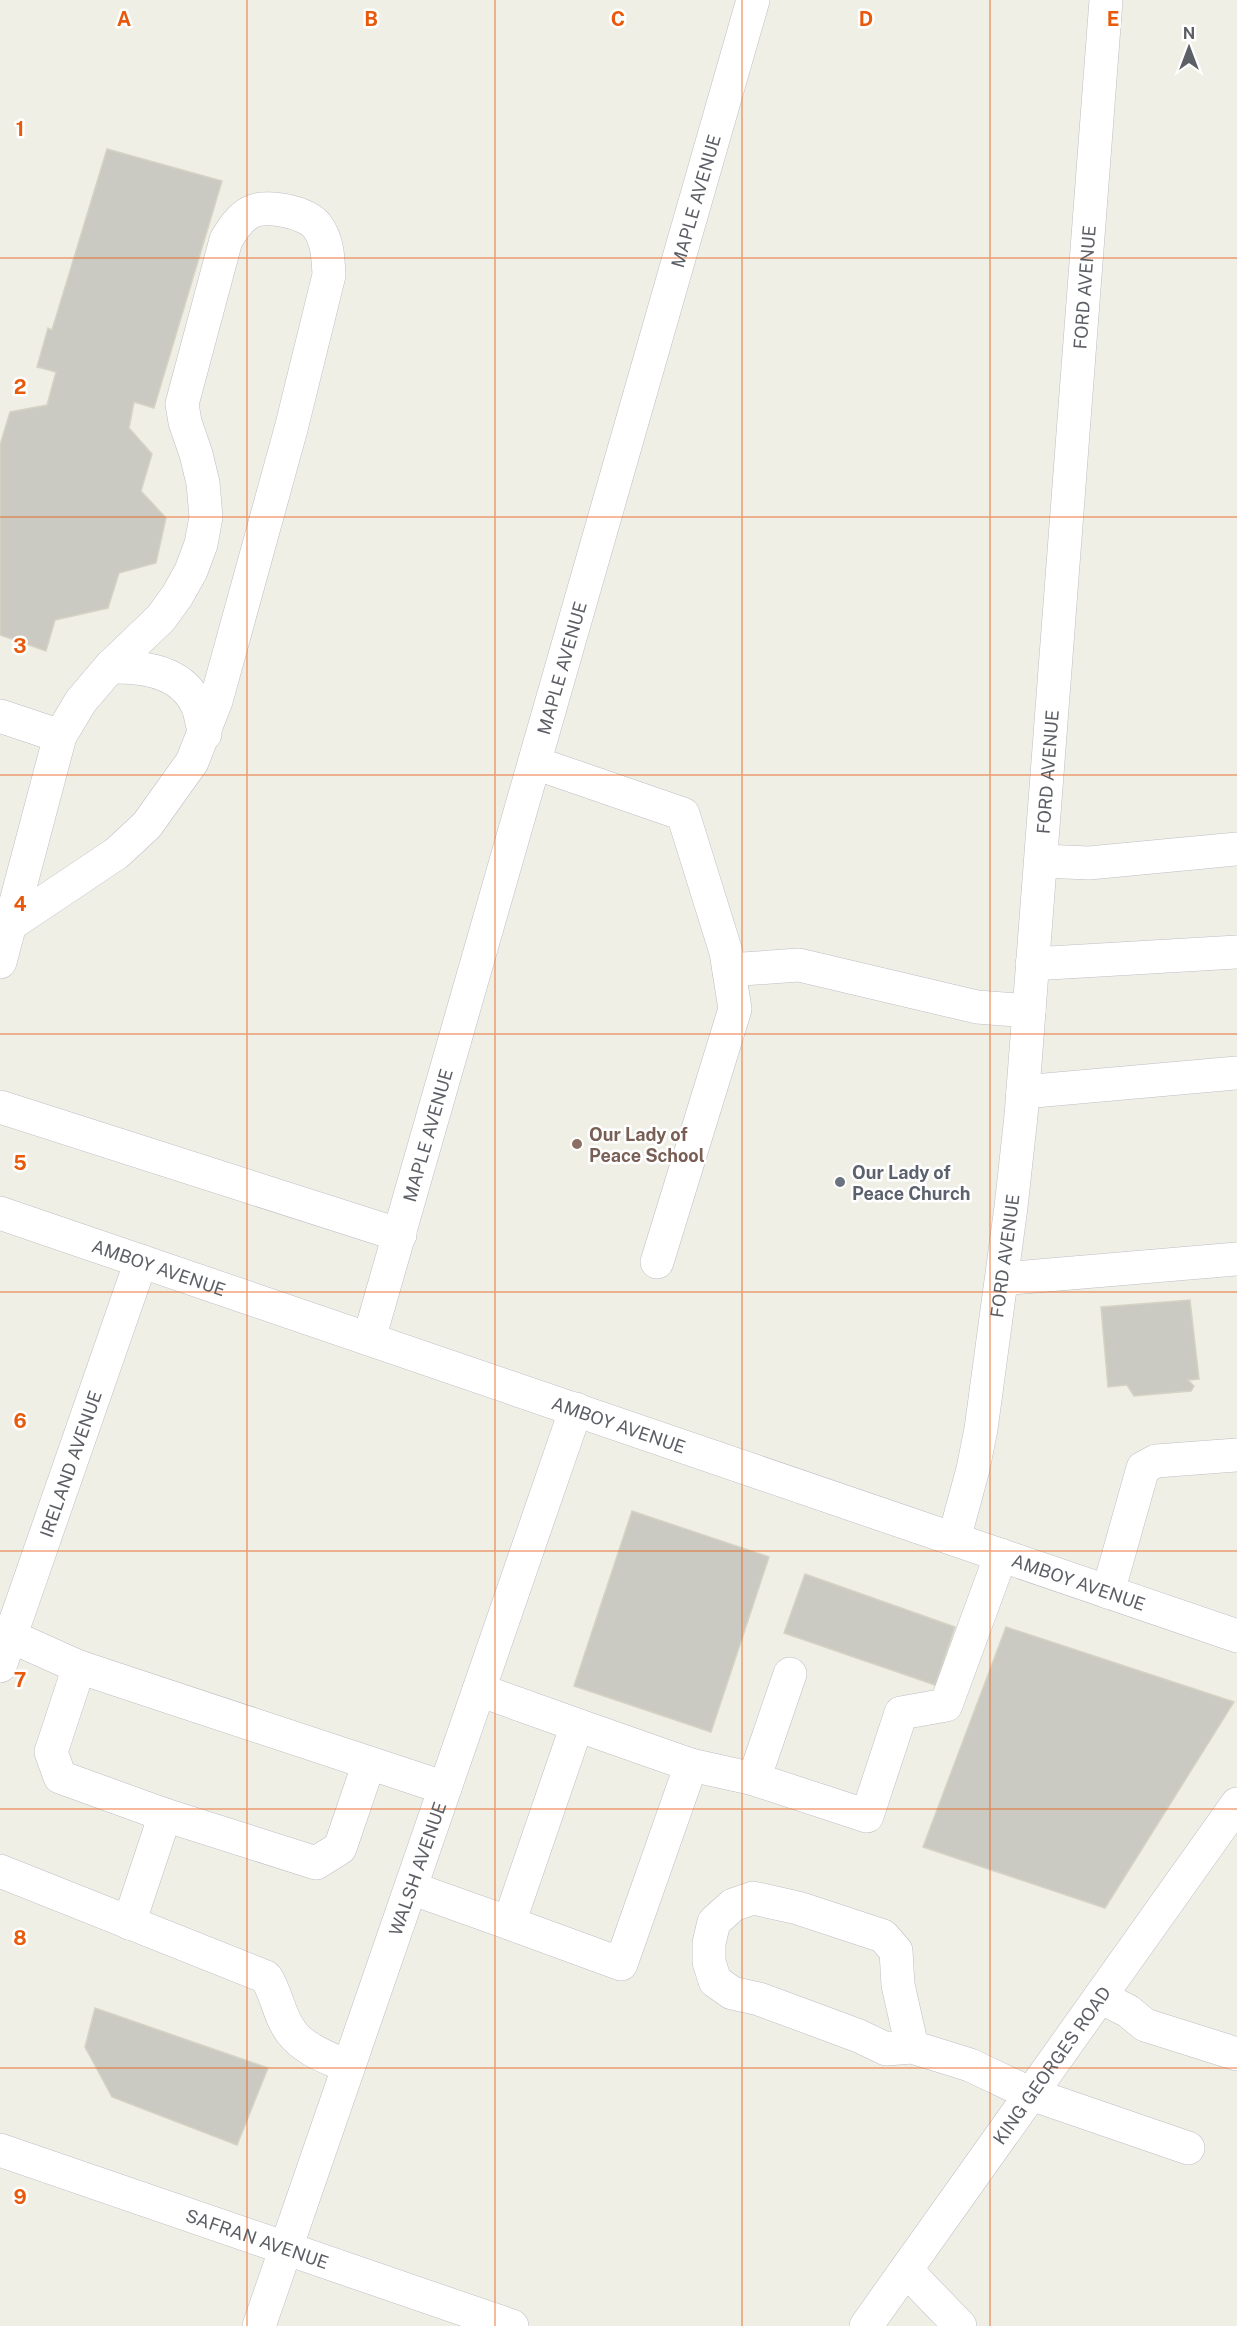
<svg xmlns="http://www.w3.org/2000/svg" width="1237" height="2326" font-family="'Public Sans',sans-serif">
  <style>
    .building { fill: #cbcac2; stroke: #d5d3c4; stroke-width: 1.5 }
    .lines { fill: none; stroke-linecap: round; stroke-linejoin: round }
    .minor-casing { stroke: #bdbec4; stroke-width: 34 }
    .minor { stroke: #fff; stroke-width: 33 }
    .grid { fill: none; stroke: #e8590c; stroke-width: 1.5; stroke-opacity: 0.55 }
    .education-dot { fill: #8d6e63; stroke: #fff; stroke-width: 2 }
    .worship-dot { fill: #6b7280; stroke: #fff; stroke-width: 2 }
    .labels { text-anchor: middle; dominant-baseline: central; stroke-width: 5; stroke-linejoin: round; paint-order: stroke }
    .street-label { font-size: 18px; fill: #5d5f66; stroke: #fff }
    .education-label { font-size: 18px; font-weight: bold; fill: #785e54; stroke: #fff; text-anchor: start }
    .worship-label { font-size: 18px; font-weight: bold; fill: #5b616d; stroke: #fff; text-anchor: start }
    .grid-label { font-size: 20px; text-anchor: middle; font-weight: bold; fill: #e8590c; stroke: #fff; stroke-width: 5; stroke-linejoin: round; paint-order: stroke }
  </style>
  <rect width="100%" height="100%" fill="#f0efe6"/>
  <path class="building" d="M 107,149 L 222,181 L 154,408 L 134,402 L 129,428 L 152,454 L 141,491 L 166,518 L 156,563 L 119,573 L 108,608 L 55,620 L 46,651 L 0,635 L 0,445 L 10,412 L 47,405 L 56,372 L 37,367 L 48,328 L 52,330 Z
    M 1190,1300 L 1199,1379 L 1188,1380 L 1194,1386 L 1191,1391 L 1134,1396 L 1127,1385 L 1108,1387 L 1101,1307 Z
    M 632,1511 L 769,1557 L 711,1732 L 574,1686 Z
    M 805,1574 L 955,1627 L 935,1685 L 784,1633 Z
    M 1006,1627 L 1234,1702 L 1105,1908 L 923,1847 Z
    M 95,2008 L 268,2068 L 237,2145 L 112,2097 L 85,2047 Z"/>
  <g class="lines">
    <defs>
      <g id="minor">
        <path d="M 110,667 C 143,666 184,671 198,707 C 201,715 202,725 205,734"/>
        <path d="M 0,716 L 60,736"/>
        <path d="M 535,763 L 683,814 L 726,952 L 735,1009 L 657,1262"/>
        <path d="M 1041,861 L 1089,863 L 1237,849"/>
        <path d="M 0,962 L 60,736 L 81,701 L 110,667 L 161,618 L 177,596 L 191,571 L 201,544 L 206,517 L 203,483 L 196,454 L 185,422 L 182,404 L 226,240 C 232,230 240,217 251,212 C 267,204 306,212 317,226 C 328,241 328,258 329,275 L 291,429 L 216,701 L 192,762 L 147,825 L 117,853 L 11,924"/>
        <path d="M 1032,964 L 1237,952"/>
        <path d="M 729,970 L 799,965 L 977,1007 L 1029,1011"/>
        <path d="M 1023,1092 L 1237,1073"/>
        <path d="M 0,1107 L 400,1235"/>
        <path id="s1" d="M 0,1213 L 1237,1636"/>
        <path d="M 1002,1279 L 1237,1259"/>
        <path id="s2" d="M 369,1339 L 753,0"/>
        <path id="s3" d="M 954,1539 L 973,1469 L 981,1429 L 1011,1207 L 1021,1116 L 1106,0"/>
        <path d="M 1108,1592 L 1143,1468 L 1156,1461 L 1237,1455"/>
        <path d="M 10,1636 L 79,1667 L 445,1788"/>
        <path id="s4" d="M 0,1666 L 141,1261"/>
        <path d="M 79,1667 L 51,1752 L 60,1777 L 165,1815 L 316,1863 L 340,1848 L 369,1763"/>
        <path d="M 790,1674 L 754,1779 L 867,1816 L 901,1713 L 946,1705 L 1001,1555"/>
        <path d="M 577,1725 L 691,1765 L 754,1779"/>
        <path d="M 0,1871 L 266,1977 C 277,1994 279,2017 292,2033 C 305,2050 329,2058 348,2067"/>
        <path d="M 411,1888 L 509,1923 L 577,1725 L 479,1690"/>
        <path d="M 129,1923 L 165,1815"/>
        <path d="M 509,1923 L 621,1964 L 691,1765"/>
        <path d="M 1100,1997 L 1128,2011 L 1145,2025 L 1237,2054"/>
        <path d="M 912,2047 L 898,1985 L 896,1951 L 883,1936 L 798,1908 L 753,1898 L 733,1905 L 714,1922 L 709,1943 L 709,1962 L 715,1981 L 732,1993 L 759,1999 L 859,2036 L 886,2049 L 912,2047 L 970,2065 L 1031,2094 L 1188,2148"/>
        <path id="s5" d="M 0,2150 L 512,2326"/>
        <path d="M 906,2270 L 960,2326"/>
        <path id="s6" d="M 259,2326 L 576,1409"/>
        <path id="s7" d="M 866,2326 L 1237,1804"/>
      </g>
    </defs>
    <use href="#minor" class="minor-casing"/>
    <use href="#minor" class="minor"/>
  </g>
  <path class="grid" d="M 247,0 L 247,2326M 495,0 L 495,2326M 742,0 L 742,2326M 990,0 L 990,2326M 0,258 L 1237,258M 0,517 L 1237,517M 0,775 L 1237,775M 0,1034 L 1237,1034M 0,1292 L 1237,1292M 0,1551 L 1237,1551M 0,1809 L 1237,1809M 0,2068 L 1237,2068"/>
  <circle class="education-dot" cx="577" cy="1144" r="6"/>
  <circle class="worship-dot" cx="840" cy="1182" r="6"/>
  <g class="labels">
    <g class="street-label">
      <text stroke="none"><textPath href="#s2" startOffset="1184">MAPLE AVENUE</textPath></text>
      <text stroke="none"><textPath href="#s3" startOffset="1260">FORD AVENUE</textPath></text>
      <text stroke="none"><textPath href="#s2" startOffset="698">MAPLE AVENUE</textPath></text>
      <text stroke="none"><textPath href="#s3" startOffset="774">FORD AVENUE</textPath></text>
      <text stroke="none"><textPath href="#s2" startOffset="212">MAPLE AVENUE</textPath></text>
      <text stroke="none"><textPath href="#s3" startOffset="288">FORD AVENUE</textPath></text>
      <text stroke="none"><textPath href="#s1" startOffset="168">AMBOY AVENUE</textPath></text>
      <text stroke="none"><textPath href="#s1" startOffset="654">AMBOY AVENUE</textPath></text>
      <text stroke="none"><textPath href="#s4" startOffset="214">IRELAND AVENUE</textPath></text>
      <text stroke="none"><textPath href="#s1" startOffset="1140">AMBOY AVENUE</textPath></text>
      <text stroke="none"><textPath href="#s6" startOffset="484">WALSH AVENUE</textPath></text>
      <text stroke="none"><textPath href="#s7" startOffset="320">KING GEORGES ROAD</textPath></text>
      <text stroke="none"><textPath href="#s5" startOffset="272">SAFRAN AVENUE</textPath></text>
    </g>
    <g class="education-label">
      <text x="589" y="1134">Our Lady of<tspan x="589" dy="21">Peace School</tspan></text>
    </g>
    <g class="worship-label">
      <text x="852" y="1172">Our Lady of<tspan x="852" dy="21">Peace Church</tspan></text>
    </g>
  </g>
  <g class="grid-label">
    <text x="124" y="26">A</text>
    <text x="371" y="26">B</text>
    <text x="618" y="26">C</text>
    <text x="866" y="26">D</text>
    <text x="1113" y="26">E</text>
    <text x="20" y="136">1</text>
    <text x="20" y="394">2</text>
    <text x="20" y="653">3</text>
    <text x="20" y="911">4</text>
    <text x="20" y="1170">5</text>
    <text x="20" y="1428">6</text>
    <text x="20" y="1687">7</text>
    <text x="20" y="1945">8</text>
    <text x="20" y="2204">9</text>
  </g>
  <g transform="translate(1189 48)" stroke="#ffffff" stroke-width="4.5" paint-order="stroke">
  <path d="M0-4.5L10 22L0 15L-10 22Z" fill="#5d5f66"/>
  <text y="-9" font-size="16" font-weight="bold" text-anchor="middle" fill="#5d5f66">N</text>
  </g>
</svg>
